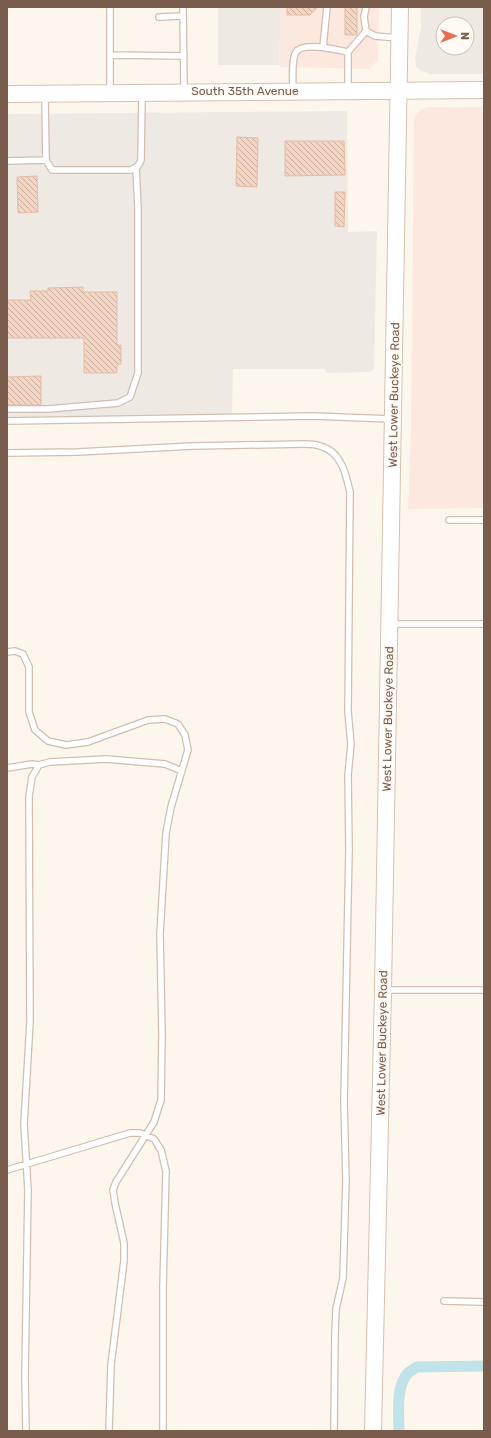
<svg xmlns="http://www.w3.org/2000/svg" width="491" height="1438" font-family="Rubik,sans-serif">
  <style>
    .commercial { fill: #fde8e0 }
    .industrial { fill: #efe9e4; fill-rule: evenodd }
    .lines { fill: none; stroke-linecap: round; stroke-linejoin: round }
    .canal { stroke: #bfe3e8; stroke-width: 11 }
    .building { fill: url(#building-back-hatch); stroke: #e6bba3 }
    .service-casing { stroke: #d1beb0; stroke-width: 8 }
    .secondary-casing { stroke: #d6c0b0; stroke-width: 18 }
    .service { stroke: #fff; stroke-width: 5.5 }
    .secondary { stroke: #fff; stroke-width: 16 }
    .labels { text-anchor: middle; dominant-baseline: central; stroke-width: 3.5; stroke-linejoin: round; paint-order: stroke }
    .street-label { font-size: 12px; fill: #7a5c4d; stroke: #fffaf3 }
  </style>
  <defs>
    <pattern id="building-back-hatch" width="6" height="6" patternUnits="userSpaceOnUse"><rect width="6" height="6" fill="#f3d5c3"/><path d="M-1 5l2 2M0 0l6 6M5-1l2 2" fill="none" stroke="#cab0a1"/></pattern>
  </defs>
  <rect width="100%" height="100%" fill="#fdf6ec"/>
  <path class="commercial" d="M 281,7 L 379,7 L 378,60 L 369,69 L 279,67 Z
    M 428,107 L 484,107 L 484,508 L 408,509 L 411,433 L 414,119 L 417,113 L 422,109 Z"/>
  <path class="industrial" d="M 218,7 L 281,7 L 279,65 L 218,65 Z
    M 421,7 L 484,7 L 484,74 L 430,74 L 420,70 L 416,66 L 415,58 L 421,28 ZM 443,24 L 467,24 L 467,48 L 443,48 Z
    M 347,111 L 348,232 L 377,231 L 374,369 L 370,372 L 327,373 L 325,369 L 233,369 L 232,414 L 7,418 L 7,114 Z"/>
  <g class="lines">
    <path class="canal" d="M 399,1431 C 399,1413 395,1386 409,1372 C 412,1370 415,1368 417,1367 L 484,1366"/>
  </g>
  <path class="building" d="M 287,7 L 318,7 L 310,15 L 287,15 Z
    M 345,7 L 357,7 L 357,35 L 345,35 Z
    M 237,137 L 258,138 L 257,187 L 236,186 Z
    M 285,141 L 344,141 L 345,175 L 285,176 Z
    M 37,176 L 38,212 L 18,213 L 17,177 Z
    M 335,192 L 345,192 L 344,227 L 335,226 Z
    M 83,287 L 83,292 L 117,292 L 117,345 L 121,345 L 121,364 L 117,364 L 117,373 L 84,373 L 84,338 L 7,338 L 7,300 L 31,300 L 30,291 L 48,291 L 48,288 Z
    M 41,376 L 41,405 L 7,405 L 7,377 Z"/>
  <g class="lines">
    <defs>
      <path id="service" d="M 183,7 L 184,91
        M 366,7 L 364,17 L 366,31 L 375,36 L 398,38
        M 159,17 L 183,16
        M 323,47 L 327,7
        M 110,55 L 184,56
        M 293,90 C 293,80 291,60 296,52 C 303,41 337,50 348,52
        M 348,90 L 348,52 L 366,31
        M 110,92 L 110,7
        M 45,96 L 46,160 L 52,170 L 131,170 L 138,166 L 141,160 L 142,94
        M 7,161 L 46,160
        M 7,409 L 48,409 L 118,403 L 130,397 L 138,373 L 138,208 L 136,168
        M 7,421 L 313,416 L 391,419
        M 7,453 L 78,452 L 193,446 L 304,444 C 309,444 315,444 320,446 C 341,451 346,474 350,492 L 348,712 L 351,744 L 348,775 L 349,849 L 344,1102 L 346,1181 L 343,1278 L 336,1309 L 335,1334 L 334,1431
        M 449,520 L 484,520
        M 392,624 L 484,624
        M 7,652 L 15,651 L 23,654 L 29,667 L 29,712 L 35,730 L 48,741 L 66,745 L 88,742 L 148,720 L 165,719 L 178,724 L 185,735 L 188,750 L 171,807 L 166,833 L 160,934 L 162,1034 L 161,1100 L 154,1122 L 116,1182 L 113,1190 L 115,1203 L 124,1243 L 124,1261 L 111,1365 L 109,1431
        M 7,768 L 32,764 L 39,765
        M 384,990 L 484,990
        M 7,1170 L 130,1133 L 140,1133 L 154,1139 L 161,1150 L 166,1171 L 163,1288 L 163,1431
        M 444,1301 L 484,1302
        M 26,1431 L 25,1377 L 28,1190 L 24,1124 L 30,1022 L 29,796 L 32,777 L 39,765 L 50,762 L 106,759 L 165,764 L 182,771"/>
      <path id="secondary" d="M 7,94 L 484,90
        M 373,1431 L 383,990 L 400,7"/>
    </defs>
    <use href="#service" class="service-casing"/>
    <use href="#secondary" class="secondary-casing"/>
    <use href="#service" class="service"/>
    <use href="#secondary" class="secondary"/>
  </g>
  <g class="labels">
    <g class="street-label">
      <text x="245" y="91">South 35th Avenue</text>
      <text transform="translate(394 395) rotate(-89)">West Lower Buckeye Road</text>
      <text transform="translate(388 719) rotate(-89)">West Lower Buckeye Road</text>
      <text transform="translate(382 1043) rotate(-89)">West Lower Buckeye Road</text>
    </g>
  </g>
  <rect width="491" height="1438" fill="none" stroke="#7a5c4d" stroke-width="16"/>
  <g transform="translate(455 36) rotate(90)"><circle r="19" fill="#fffaf3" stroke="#cabbb1"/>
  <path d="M0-3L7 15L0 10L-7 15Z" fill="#e76f51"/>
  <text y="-6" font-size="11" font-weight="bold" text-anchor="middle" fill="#7a5c4d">N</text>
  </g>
</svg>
